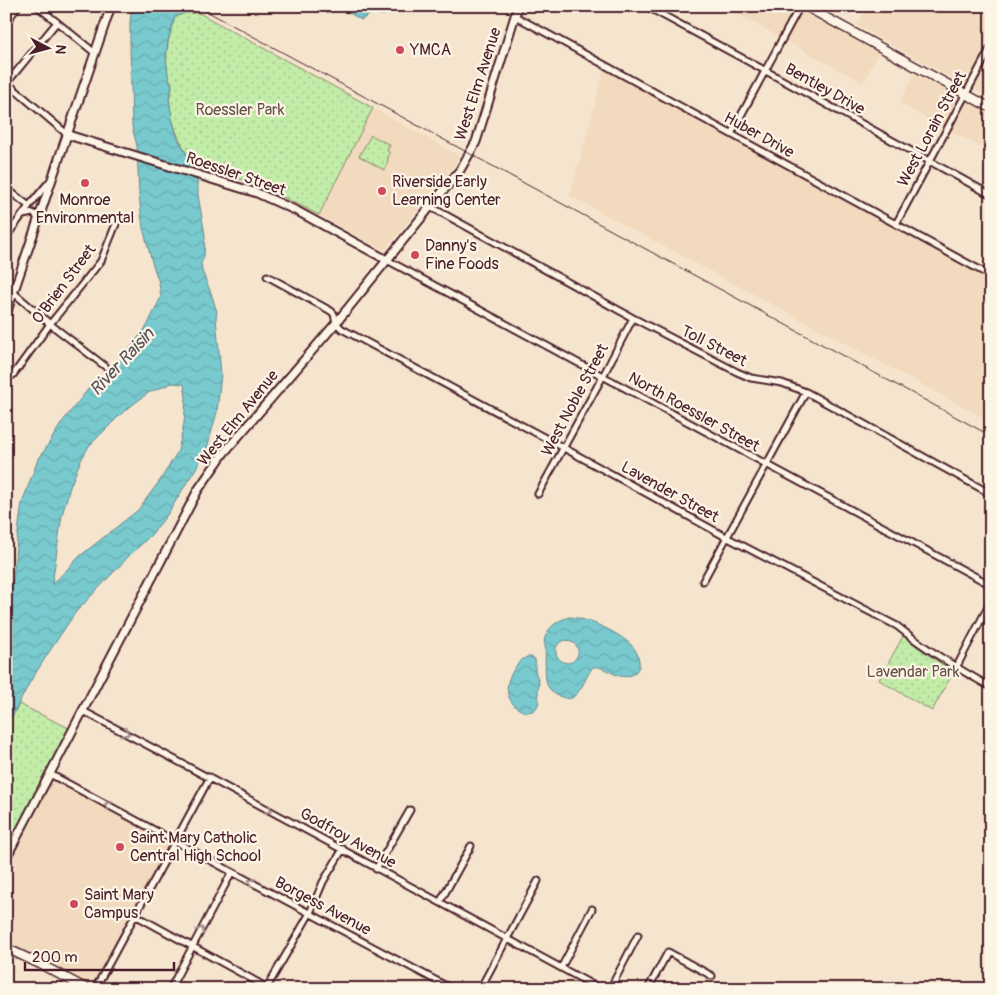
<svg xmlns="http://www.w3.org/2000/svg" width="997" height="995" font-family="Pangolin,sans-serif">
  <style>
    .built { fill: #f2dabe }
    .park { fill: url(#park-dots); stroke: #86866a }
    .water { fill: url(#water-waves); stroke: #66868d; fill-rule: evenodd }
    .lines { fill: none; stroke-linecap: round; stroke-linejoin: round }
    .street-casing { stroke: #4a1f2b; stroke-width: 9 }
    .secondary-casing { stroke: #4a1f2b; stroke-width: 11 }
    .primary-casing { stroke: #4a1f2b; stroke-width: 11 }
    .street { stroke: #fcf5e5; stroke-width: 5 }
    .secondary { stroke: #fcf5e5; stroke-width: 7 }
    .primary { stroke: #fcf5e5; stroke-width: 8 }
    .rail { stroke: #4a1f2b; stroke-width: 1 }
    .oneway { stroke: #a38a88 }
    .poi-dot { fill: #d1495b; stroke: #fcf5e5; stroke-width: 2 }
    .labels { text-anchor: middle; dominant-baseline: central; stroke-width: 4.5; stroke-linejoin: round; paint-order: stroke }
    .poi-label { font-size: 16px; fill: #4a1f2b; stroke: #fcf5e5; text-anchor: start }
    .street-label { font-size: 16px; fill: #4a1f2b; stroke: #fcf5e5 }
    .park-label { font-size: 16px; fill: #68524a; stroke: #fcf5e5 }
    .water-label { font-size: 18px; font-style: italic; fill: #58525c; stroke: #fcf5e5 }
  </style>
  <defs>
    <pattern id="park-dots" width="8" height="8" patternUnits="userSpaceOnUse" patternTransform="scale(1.25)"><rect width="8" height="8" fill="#c2eca8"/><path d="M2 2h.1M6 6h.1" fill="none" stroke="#a8ca91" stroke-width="1.8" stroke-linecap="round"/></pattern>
    <pattern id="water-waves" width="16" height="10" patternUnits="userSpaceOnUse" patternTransform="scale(1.25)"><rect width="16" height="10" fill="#78cace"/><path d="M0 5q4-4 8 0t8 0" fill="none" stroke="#69adb1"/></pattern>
  </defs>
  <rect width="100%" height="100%" fill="#f6e5ce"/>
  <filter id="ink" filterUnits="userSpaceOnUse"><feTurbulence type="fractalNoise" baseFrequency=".02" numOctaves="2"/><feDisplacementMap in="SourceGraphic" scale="10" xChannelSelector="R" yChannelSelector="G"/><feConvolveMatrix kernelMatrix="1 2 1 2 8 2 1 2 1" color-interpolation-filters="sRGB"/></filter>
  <g filter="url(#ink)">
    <path class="built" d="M 723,6 L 792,6 L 878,53 L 863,83 Z
      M 867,6 L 991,6 L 991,99 L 857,26 Z
      M 605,65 L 991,277 L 991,415 L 988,420 L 570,196 Z
      M 915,74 L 991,115 L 991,153 L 899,103 Z
      M 373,108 L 460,156 L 453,167 L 385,250 L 382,249 L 319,215 Z
      M 50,774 L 175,841 L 95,989 L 87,989 L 6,948 L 6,859 Z"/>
    <path class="park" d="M 185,13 L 199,13 L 373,108 L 319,215 L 261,186 L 191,162 C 180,141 171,125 169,101 C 169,96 172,91 172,86 C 171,81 168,76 167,71 C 165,52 169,35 175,17 Z
      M 371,135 L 390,145 L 387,151 L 390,153 C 386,160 389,164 384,170 L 359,156 Z
      M 903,636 L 937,661 L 954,671 L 932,711 L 879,680 Z
      M 19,704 L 73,730 L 6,851 L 6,728 Z"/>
    <path class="water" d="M 132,6 L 200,6 C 193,12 183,13 175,17 L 168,40 L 166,57 L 168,74 L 172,86 L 169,98 L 172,118 L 177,137 L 191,162 L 198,184 L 198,195 L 205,235 L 204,257 L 201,263 L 202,271 L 211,293 L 217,312 L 216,318 L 221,374 L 217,412 L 206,452 L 167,515 L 150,536 L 129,556 L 75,613 L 49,652 L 30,682 L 6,728 L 6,594 L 13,579 L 16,547 L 22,503 L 37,462 L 63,421 L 93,383 L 121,360 L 147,326 L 161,297 L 159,283 L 152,262 L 143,228 L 139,195 L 137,146 L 132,126 L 130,47 L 130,22 ZM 172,383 L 184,384 L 186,398 L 184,423 L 178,451 L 161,479 L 138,510 L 80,556 L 52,585 L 62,515 L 70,487 L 80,462 L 89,446 L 122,413 L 148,393 Z
      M 314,6 L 418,6 L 405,8 L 399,12 L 381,15 L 373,13 L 361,20 C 353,15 344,9 335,8 C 327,8 321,9 314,6 Z
      M 570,617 C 586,618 618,632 630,644 C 635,648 638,654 639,661 C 640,666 638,671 633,674 C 619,683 606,665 593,667 C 586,675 583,690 573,697 C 570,700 565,698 562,697 C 556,696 549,690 547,684 C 544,675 546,655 545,644 L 544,641 C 547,628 557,620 570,617 ZM 566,640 L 574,643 C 578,647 580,652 576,658 C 564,674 543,646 566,640 Z
      M 527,657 L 531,657 L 535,659 C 536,664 534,669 536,674 C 541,685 538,682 538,693 C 538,695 539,698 539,701 C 535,727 492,702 513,671 C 517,665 520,660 527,657 Z"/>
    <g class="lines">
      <defs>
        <path id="street" d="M 37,6 L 95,53
          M 646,6 L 766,71 L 991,195
          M 515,16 L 991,276
          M 6,23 L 18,6
          M 6,82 L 68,135
          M 7,83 L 57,22
          M 731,134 L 800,6
          M 6,188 L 29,206
          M 431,207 L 633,318 L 737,372 L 751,378 L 782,383 L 806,392 L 991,494
          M 23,215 L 33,213 L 36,215 L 38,220
          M 896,224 L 991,47
          M 6,237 L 29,206 L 49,182
          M 387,260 C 588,369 789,478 991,585
          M 267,276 L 331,311 L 334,314 L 336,323 L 342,329 L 564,448 L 726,537 L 897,626 C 927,650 958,669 991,687
          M 14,293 L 50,324 L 106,367
          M 6,374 L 10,377 L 13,375 L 50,324 L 101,261 L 116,224
          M 538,494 L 603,376 L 633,318
          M 703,581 L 806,392
          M 956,668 L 991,601
          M 83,711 C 256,802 428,896 600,989
          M 50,774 L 232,872 L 452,989
          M 376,869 L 410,810
          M 440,902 L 471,846
          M 135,915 L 268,988
          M 561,968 L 592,909
          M 95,989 L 210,777
          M 170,989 L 232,872
          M 266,989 L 310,913 L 323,882 L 343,849
          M 480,989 L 538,881
          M 610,989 L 638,935
          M 648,989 L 668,952 L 712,976"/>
        <path id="secondary" d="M 68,135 L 257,193 L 297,211 L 387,260
          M 6,314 L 111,6
          M 6,858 L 198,490 L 223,454 L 336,323 L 460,170 L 476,142 L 518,6"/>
        <path id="primary" d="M 805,6 L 991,108
          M 6,948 L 40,964 L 87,989"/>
      </defs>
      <use href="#street" class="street-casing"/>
      <use href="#secondary" class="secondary-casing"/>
      <use href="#primary" class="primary-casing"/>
      <use href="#street" class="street"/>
      <use href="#secondary" class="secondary"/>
      <use href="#primary" class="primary"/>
      <path class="rail" d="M 197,6 L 991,436"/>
    </g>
    <defs><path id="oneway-chevron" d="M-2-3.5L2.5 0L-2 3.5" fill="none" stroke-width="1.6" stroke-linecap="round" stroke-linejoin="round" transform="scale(1.25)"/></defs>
    <g class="oneway">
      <use href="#oneway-chevron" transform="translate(126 733) rotate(28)"/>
      <use href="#oneway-chevron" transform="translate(108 805) rotate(-152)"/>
      <use href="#oneway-chevron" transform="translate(269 810) rotate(29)"/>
      <use href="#oneway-chevron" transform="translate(251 882) rotate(-153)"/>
      <use href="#oneway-chevron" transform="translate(201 930) rotate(-62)"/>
    </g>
  </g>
  <g class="poi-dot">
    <circle cx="400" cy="50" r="5"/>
    <circle cx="85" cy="183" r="5"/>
    <circle cx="382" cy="191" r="5"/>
    <circle cx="415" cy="255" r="5"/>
    <circle cx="120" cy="847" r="5"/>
    <circle cx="74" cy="904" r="5"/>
  </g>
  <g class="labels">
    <g class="poi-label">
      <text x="410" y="50">YMCA</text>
      <text x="392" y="182">Riverside Early<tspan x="392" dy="18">Learning Center</tspan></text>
      <text x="85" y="200" text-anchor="middle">Monroe<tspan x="85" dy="18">Environmental</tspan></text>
      <text x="425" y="246">Danny's<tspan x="425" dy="18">Fine Foods</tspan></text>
      <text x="130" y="838">Saint Mary Catholic<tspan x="130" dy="18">Central High School</tspan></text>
      <text x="84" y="895">Saint Mary<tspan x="84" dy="18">Campus</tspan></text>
    </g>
    <g class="street-label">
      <text transform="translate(478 84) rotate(-72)">West Elm Avenue</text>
      <text transform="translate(825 89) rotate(29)">Bentley Drive</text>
      <text transform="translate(932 129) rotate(-62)">West Lorain Street</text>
      <text transform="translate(759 135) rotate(29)">Huber Drive</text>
      <text transform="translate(236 174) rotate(19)">Roessler Street</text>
      <text transform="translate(64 284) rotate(-53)">O'Brien Street</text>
      <text transform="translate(714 346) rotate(27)">Toll Street</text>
      <text transform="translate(575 400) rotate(-62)">West Noble Street</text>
      <text transform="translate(694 412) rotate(29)">North Roessler Street</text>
      <text transform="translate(238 418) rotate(-51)">West Elm Avenue</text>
      <text transform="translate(670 492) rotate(29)">Lavender Street</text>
      <text transform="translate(348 838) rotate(29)">Godfroy Avenue</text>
      <text transform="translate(323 906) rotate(28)">Borgess Avenue</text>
    </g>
    <g class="park-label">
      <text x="240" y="110">Roessler Park</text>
      <text x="913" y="672">Lavendar Park</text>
    </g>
    <g class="water-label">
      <text transform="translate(122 362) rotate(-47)">River Raisin</text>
    </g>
  </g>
  <rect width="997" height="995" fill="none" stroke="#fcf5e5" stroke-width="25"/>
  <rect x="12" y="12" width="972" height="970" fill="none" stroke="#4a1f2b" stroke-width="2" filter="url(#ink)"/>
  <g transform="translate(48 48) rotate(96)" stroke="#fcf5e5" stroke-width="4" paint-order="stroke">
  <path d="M0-4L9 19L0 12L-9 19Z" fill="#4a1f2b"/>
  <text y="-8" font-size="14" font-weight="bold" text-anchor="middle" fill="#4a1f2b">N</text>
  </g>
  <path d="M25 962v8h149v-8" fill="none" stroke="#4a1f2b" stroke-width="2.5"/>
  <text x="32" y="962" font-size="15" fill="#4a1f2b" stroke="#fcf5e5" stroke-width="4" paint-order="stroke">200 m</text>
</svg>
